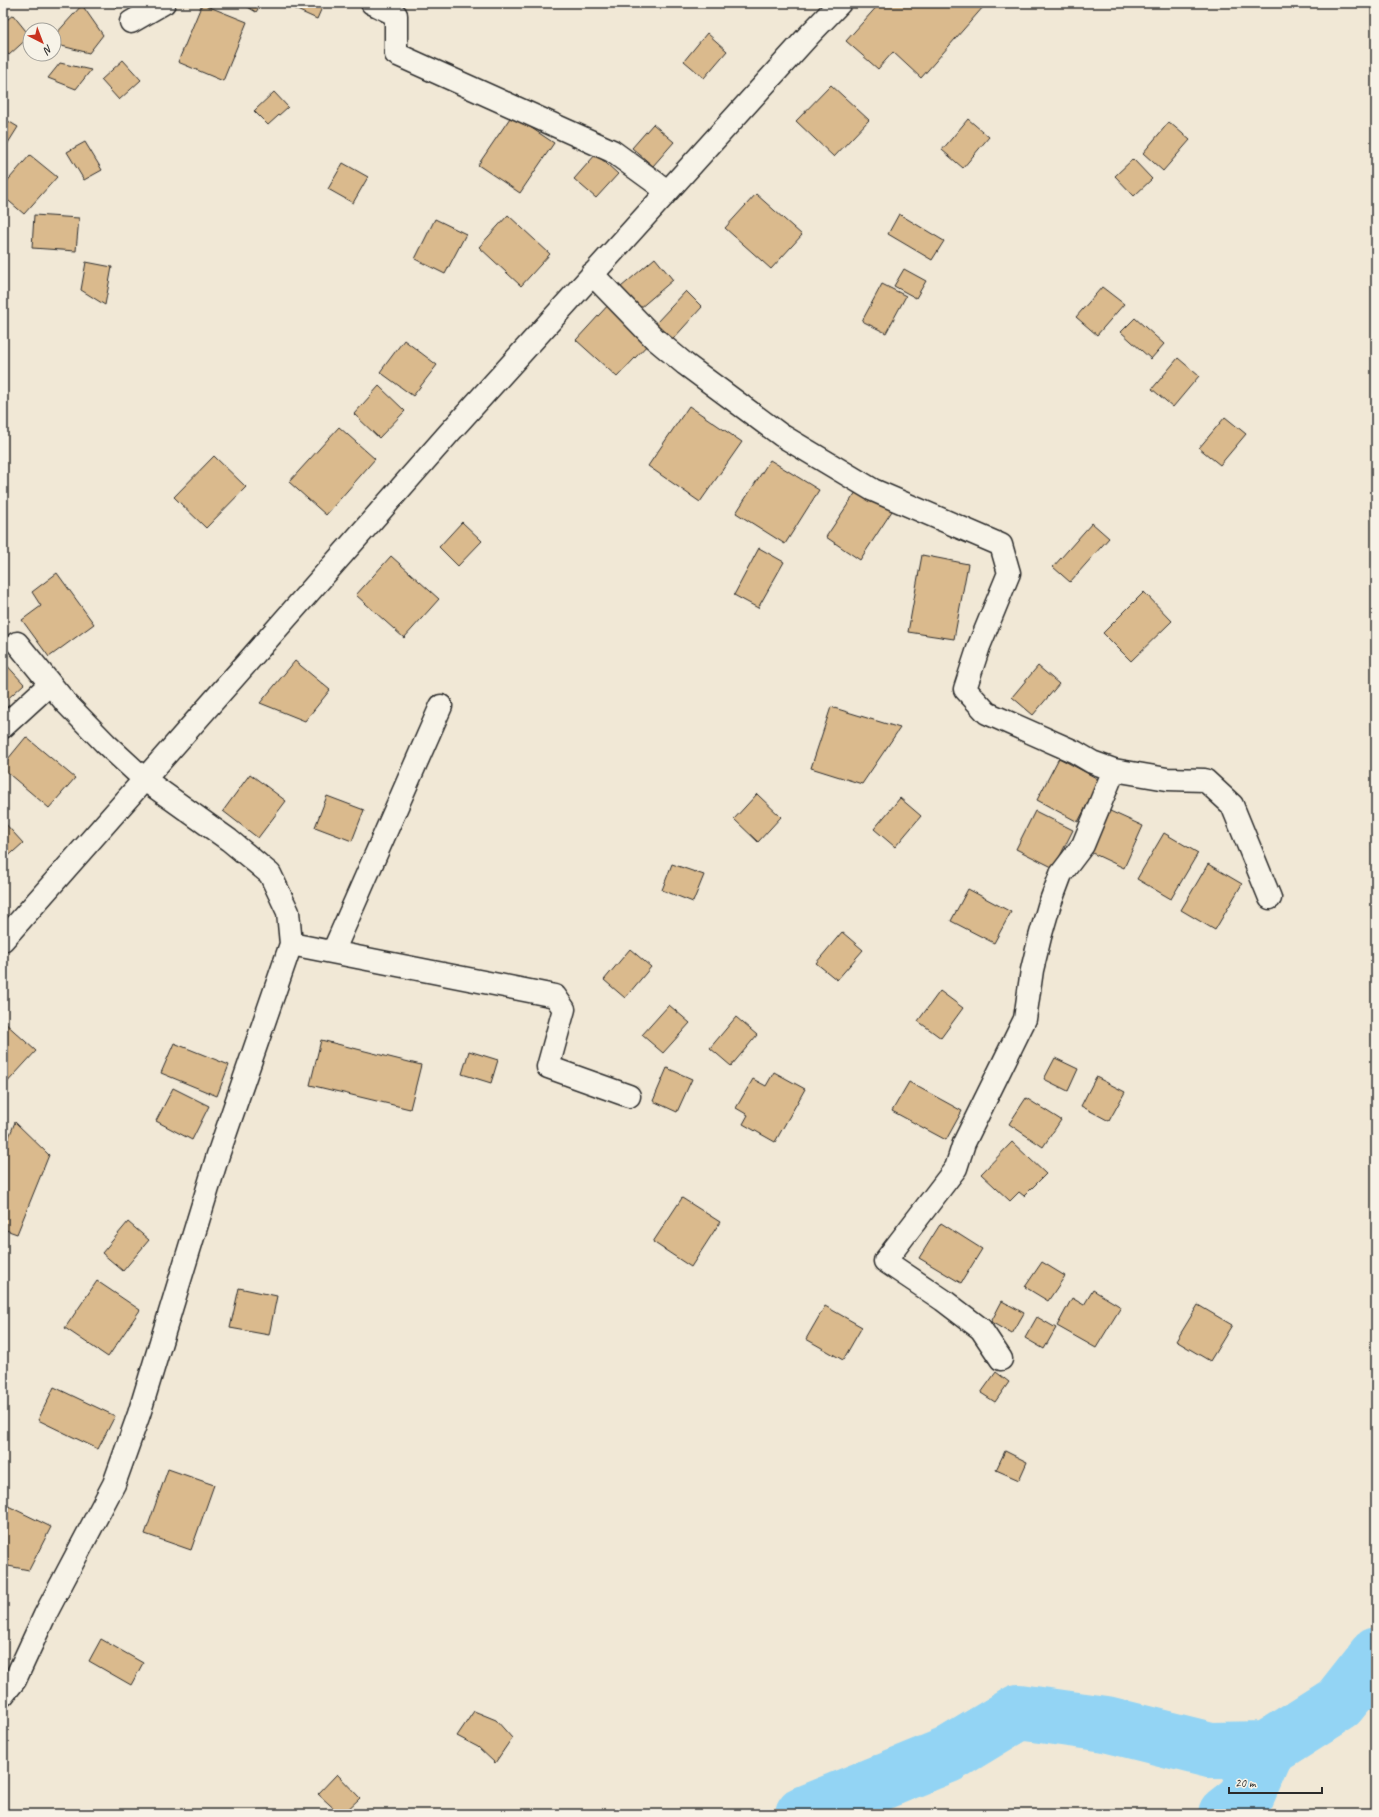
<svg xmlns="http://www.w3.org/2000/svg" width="1379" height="1817" font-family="Caveat,sans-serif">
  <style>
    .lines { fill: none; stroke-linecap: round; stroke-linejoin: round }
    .river { stroke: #93d4f4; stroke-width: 56 }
    .building { fill: #daba8d; stroke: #2b2b2b }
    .minor-casing { stroke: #2b2b2b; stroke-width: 25 }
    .minor { stroke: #f7f3e8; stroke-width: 22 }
  </style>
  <rect width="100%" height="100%" fill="#f1e8d6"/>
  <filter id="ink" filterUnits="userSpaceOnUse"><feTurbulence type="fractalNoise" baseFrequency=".025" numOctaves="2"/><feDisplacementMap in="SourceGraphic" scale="8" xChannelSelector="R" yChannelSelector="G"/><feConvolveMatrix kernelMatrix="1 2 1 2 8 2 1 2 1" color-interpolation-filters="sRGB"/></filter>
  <g filter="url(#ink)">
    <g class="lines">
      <path class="river" d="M 803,1814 L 948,1755 L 1019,1712 L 1106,1724 L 1210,1750 L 1267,1749 L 1339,1703 L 1376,1656
        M 1226,1814 L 1245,1799 L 1267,1749"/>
    </g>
    <path class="building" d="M 111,3 L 121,3 L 117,8 Z
      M 241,3 L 262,3 L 256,12 Z
      M 289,3 L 324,3 L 317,19 L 288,6 Z
      M 880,3 L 980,3 L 984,6 L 921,78 L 893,52 L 878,69 L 846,41 Z
      M 202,4 L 247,22 L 223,81 L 178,62 Z
      M 82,5 L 103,35 L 89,53 L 54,44 L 54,36 Z
      M 13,15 L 30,36 L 9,55 L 3,49 L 3,23 Z
      M 707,33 L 727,51 L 704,78 L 684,61 Z
      M 123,60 L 141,80 L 119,100 L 101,80 Z
      M 60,63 L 91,70 L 76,89 L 48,78 Z
      M 831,85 L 869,120 L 834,157 L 796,121 Z
      M 274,92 L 288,107 L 268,125 L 254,111 Z
      M 512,115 L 554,143 L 520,193 L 478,165 Z
      M 3,118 L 18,127 L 3,151 Z
      M 968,119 L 989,137 L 963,168 L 942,150 Z
      M 1169,122 L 1190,140 L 1163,171 L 1143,153 Z
      M 653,124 L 674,142 L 653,166 L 632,148 Z
      M 85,142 L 102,170 L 84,180 L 67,152 Z
      M 596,154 L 618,174 L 596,198 L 574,179 Z
      M 30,155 L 57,177 L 24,214 L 3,196 L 3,186 Z
      M 1133,159 L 1152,179 L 1134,196 L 1115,176 Z
      M 343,163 L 368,177 L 353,203 L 328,189 Z
      M 756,194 L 802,235 L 771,269 L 725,228 Z
      M 899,214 L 944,241 L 932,260 L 888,234 Z
      M 34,215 L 79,218 L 76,251 L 32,248 Z
      M 508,215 L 550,254 L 521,286 L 479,247 Z
      M 435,219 L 466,234 L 445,274 L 415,259 Z
      M 655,258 L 673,280 L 639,309 L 621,287 Z
      M 86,262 L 112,267 L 105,305 L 81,290 Z
      M 904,269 L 926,281 L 916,298 L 894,286 Z
      M 882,284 L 906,296 L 886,333 L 862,321 Z
      M 1102,287 L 1124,304 L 1097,335 L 1076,317 Z
      M 686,291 L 702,307 L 673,339 L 656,323 Z
      M 611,302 L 652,340 L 617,377 L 576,340 Z
      M 1135,318 L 1164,344 L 1151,359 L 1121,332 Z
      M 404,340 L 437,365 L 413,396 L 380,372 Z
      M 1178,358 L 1199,376 L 1173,407 L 1152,389 Z
      M 379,386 L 405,411 L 379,438 L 354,414 Z
      M 689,406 L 742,442 L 700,502 L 648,466 Z
      M 1225,417 L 1246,434 L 1220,465 L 1199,448 Z
      M 339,427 L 375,459 L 326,515 L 289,482 Z
      M 214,456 L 246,487 L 206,528 L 174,497 Z
      M 770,460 L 819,490 L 785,544 L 736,513 Z
      M 858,489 L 892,511 L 860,560 L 826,537 Z
      M 462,522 L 482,541 L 458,566 L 439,547 Z
      M 1092,523 L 1109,538 L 1070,582 L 1053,567 Z
      M 759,548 L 784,562 L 758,608 L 734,595 Z
      M 922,555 L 968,564 L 954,639 L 908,632 Z
      M 391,556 L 439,599 L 404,638 L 356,595 Z
      M 57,573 L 94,624 L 49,657 L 22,620 L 41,606 L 32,592 Z
      M 1144,592 L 1172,621 L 1131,661 L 1103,633 Z
      M 3,661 L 24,684 L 3,703 Z
      M 295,661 L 330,690 L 305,721 L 260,703 Z
      M 1038,666 L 1059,684 L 1033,715 L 1012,697 Z
      M 831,707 L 900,728 L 862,784 L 811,768 Z
      M 26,737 L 75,778 L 49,808 L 3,769 L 3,765 Z
      M 1059,758 L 1100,780 L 1078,822 L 1037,800 Z
      M 250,774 L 286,801 L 258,838 L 223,811 Z
      M 757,794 L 781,817 L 758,842 L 734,819 Z
      M 327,796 L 364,810 L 352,841 L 315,827 Z
      M 900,798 L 921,816 L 895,847 L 874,829 Z
      M 1035,811 L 1073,830 L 1054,868 L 1016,849 Z
      M 1110,811 L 1143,826 L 1124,868 L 1090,852 Z
      M 3,821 L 23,843 L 3,861 Z
      M 1164,833 L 1198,853 L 1171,899 L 1137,879 Z
      M 672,864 L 704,875 L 693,902 L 662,890 Z
      M 1208,864 L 1242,884 L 1215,930 L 1181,910 Z
      M 968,889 L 1011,912 L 994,943 L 951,921 Z
      M 842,932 L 863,950 L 837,980 L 816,963 Z
      M 630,949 L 651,967 L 625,998 L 604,980 Z
      M 940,991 L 963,1008 L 941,1038 L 918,1021 Z
      M 669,1005 L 690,1023 L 663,1053 L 642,1035 Z
      M 736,1017 L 757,1035 L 731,1066 L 710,1048 Z
      M 3,1021 L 36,1051 L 3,1087 Z
      M 321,1040 L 421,1065 L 410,1109 L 310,1085 Z
      M 174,1043 L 229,1065 L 217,1096 L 161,1073 Z
      M 469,1051 L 498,1060 L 491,1083 L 462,1074 Z
      M 1055,1058 L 1078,1069 L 1068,1091 L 1044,1079 Z
      M 667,1068 L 692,1079 L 677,1112 L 653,1101 Z
      M 774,1072 L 805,1089 L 775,1142 L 743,1124 L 748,1115 L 736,1108 L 753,1079 L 766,1086 Z
      M 1096,1077 L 1125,1092 L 1109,1121 L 1081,1106 Z
      M 909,1082 L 962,1111 L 946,1140 L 892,1111 Z
      M 173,1088 L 209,1106 L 192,1140 L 156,1121 Z
      M 1026,1098 L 1061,1120 L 1043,1147 L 1009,1124 Z
      M 15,1122 L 49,1155 L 17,1234 L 3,1229 L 3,1152 Z
      M 1012,1142 L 1046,1174 L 1024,1196 L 1019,1192 L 1010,1201 L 981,1174 Z
      M 682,1198 L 720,1222 L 691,1267 L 653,1242 Z
      M 128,1222 L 149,1240 L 123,1271 L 102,1253 Z
      M 941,1223 L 982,1249 L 961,1283 L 919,1258 Z
      M 1042,1262 L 1065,1276 L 1048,1301 L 1025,1287 Z
      M 97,1281 L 140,1310 L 108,1357 L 65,1328 Z
      M 239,1288 L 277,1296 L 269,1335 L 230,1328 Z
      M 1093,1290 L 1121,1307 L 1096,1348 L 1057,1326 L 1072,1298 L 1084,1305 Z
      M 1002,1301 L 1024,1313 L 1012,1334 L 991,1322 Z
      M 1198,1305 L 1232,1325 L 1210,1361 L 1176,1341 Z
      M 825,1306 L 862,1327 L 843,1360 L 806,1339 Z
      M 1037,1317 L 1056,1328 L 1044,1349 L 1025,1338 Z
      M 996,1372 L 1009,1382 L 995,1402 L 981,1393 Z
      M 54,1387 L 115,1416 L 98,1449 L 38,1420 Z
      M 1005,1451 L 1027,1462 L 1019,1480 L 996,1470 Z
      M 168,1469 L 214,1485 L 191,1550 L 145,1534 Z
      M 4,1504 L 51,1527 L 29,1570 L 3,1565 L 3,1507 Z
      M 101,1639 L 143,1663 L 131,1685 L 89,1661 Z
      M 474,1711 L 496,1720 L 512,1738 L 495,1763 L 478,1747 L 457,1736 Z
      M 337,1774 L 360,1798 L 343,1814 L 340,1814 L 318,1794 Z"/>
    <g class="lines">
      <defs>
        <path id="minor" d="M 372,3 L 396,15 L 396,54 L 612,151 L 667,191
          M 131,22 L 164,3
          M 592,274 L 655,339 L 685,364 L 781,435 L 873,490 L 1001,545 L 1009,573 L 979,646 L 965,689 L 987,713 L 1075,752 L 1092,762 L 1114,770 L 1083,845 L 1061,874 L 1049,906 L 1040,937 L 1032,970 L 1025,1019 L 964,1143 L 956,1168 L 885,1261 L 943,1300 L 981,1329 L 1001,1359
          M 3,727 L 50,684
          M 1114,770 L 1167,779 L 1205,780 L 1232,805 L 1270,898
          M 3,940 L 450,432 L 811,33 L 840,3
          M 291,944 L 555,996 L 564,1009 L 548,1067 L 629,1096
          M 333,952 L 441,706
          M 3,1695 L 15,1680 L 45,1615 L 114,1484 L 139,1414 L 218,1155 L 291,944 L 288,912 L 270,874 L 229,840 L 145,780 L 106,744 L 66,703 L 17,643"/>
      </defs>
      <use href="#minor" class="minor-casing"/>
      <use href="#minor" class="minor"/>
    </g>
  </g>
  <rect width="1379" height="1817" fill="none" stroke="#f7f3e8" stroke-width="16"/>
  <rect x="8" y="8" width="1363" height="1801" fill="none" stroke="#2b2b2b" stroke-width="1.5" filter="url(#ink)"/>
  <g transform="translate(42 42) rotate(138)"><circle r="19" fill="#f7f3e8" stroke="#a5a39c"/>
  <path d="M0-3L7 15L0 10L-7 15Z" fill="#c8321e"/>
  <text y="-6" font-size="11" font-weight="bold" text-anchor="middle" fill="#2b2b2b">N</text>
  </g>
  <path d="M1229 1787v6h93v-6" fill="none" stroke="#2b2b2b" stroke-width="2"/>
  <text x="1235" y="1787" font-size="12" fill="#2b2b2b" stroke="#f7f3e8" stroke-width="3" paint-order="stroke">20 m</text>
</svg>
